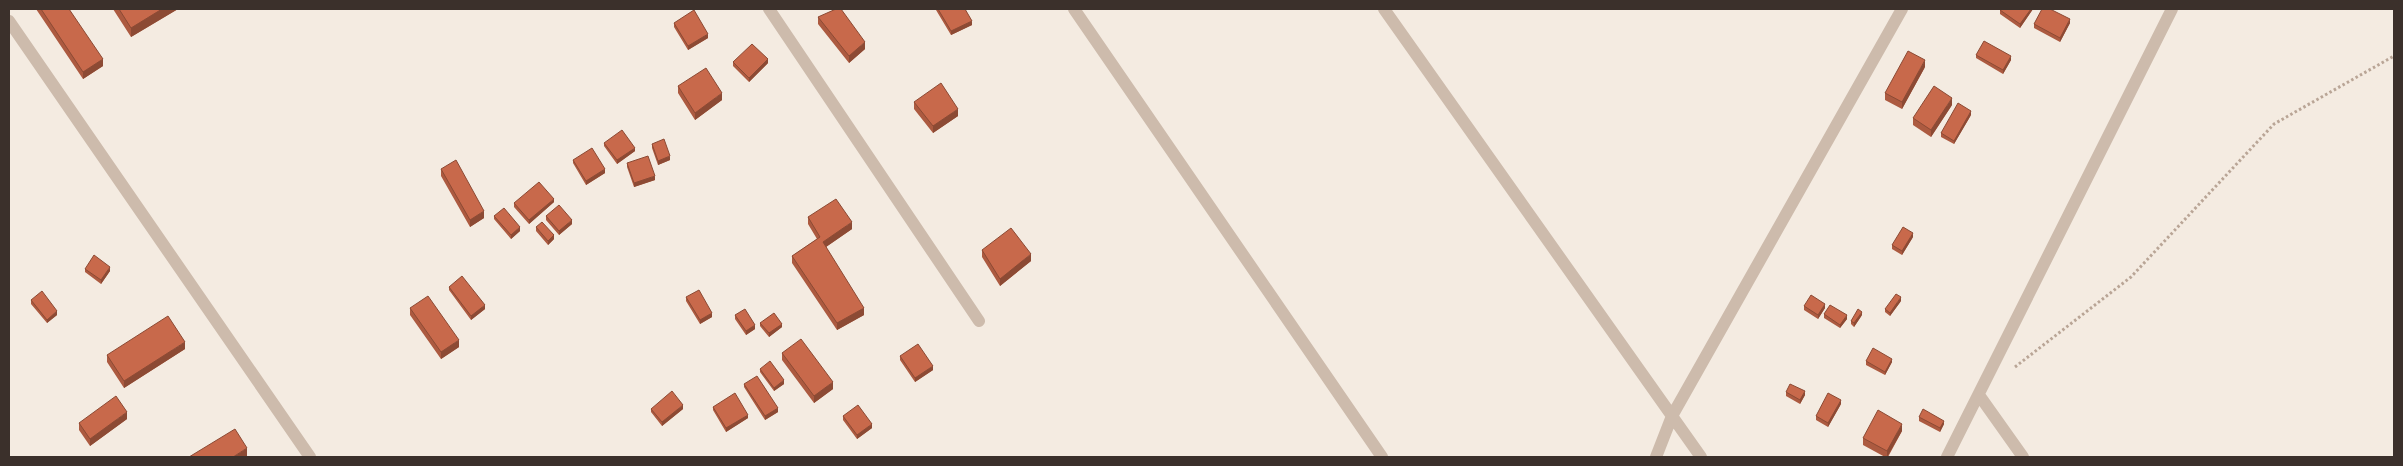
<svg xmlns="http://www.w3.org/2000/svg" width="2403" height="466" font-family="Helvetica,sans-serif">
  <style>
    .lines { fill: none; stroke-linecap: round; stroke-linejoin: round }
    .path { stroke: #b9a596; stroke-width: 3; stroke-dasharray: 2.5 2.5; stroke-linecap: butt }
    .minor { stroke: #cdbbac; stroke-width: 12 }
    .wall { fill: #ac5a40 }
    .shaded-wall { fill: #8c4a34 }
    .building { fill: #c8694b; stroke: #8c4a34 }
  </style>
  <rect width="100%" height="100%" fill="#f4ebe1"/>
  <g class="lines">
    <path class="path" d="M 2015,367 L 2131,277 L 2274,124 L 2394,56"/>
    <path class="minor" d="M 769,9 L 979,321
      M 1074,9 L 1382,457
      M 1384,9 L 1701,457
      M 9,21 L 310,457
      M 1979,395 L 2023,457
      M 1656,457 L 1672,416 L 1902,9
      M 1947,457 L 2172,9"/>
  </g>
  <path class="wall" d="M 36,9 L 69,9 L 103,66 L 83,79 Z
    M 113,9 L 178,9 L 131,37 Z
    M 936,9 L 965,9 L 972,25 L 951,35 L 936,10 Z
    M 2001,9 L 2033,9 L 2020,28 L 2000,14 L 2000,10 Z
    M 818,17 L 865,49 L 849,63 L 818,24 Z
    M 674,23 L 708,38 L 688,50 L 674,27 Z
    M 2070,23 L 2060,42 L 2034,28 L 2034,24 Z
    M 1976,55 L 2011,60 L 2003,74 L 1976,58 Z
    M 733,62 L 768,63 L 749,82 L 733,66 Z
    M 1925,67 L 1902,109 L 1885,100 L 1885,93 Z
    M 678,86 L 722,100 L 695,120 L 678,93 Z
    M 914,102 L 958,116 L 933,133 L 914,109 Z
    M 1952,105 L 1931,137 L 1913,125 L 1913,118 Z
    M 1971,115 L 1954,144 L 1941,137 L 1941,133 Z
    M 604,143 L 635,151 L 617,164 L 604,146 Z
    M 652,144 L 670,160 L 658,165 L 652,148 Z
    M 573,160 L 605,173 L 586,185 L 573,163 Z
    M 627,163 L 655,180 L 634,187 L 627,167 Z
    M 441,169 L 484,218 L 470,227 L 441,176 Z
    M 554,202 L 529,224 L 514,207 L 514,203 Z
    M 494,216 L 520,231 L 511,239 L 494,219 Z
    M 546,216 L 572,224 L 559,235 L 546,220 Z
    M 808,217 L 852,229 L 826,247 L 864,315 L 837,330 L 792,263 L 792,256 L 817,239 L 808,224 Z
    M 536,227 L 554,239 L 548,245 L 536,231 Z
    M 1913,237 L 1902,255 L 1892,249 L 1892,245 Z
    M 982,250 L 1031,261 L 1000,286 L 982,257 Z
    M 85,269 L 110,271 L 101,284 L 85,272 Z
    M 449,287 L 485,309 L 471,320 L 449,290 Z
    M 686,297 L 712,317 L 700,324 L 686,301 Z
    M 31,300 L 57,315 L 47,323 L 31,304 Z
    M 1901,301 L 1890,316 L 1885,312 L 1885,309 Z
    M 1804,306 L 1825,308 L 1818,319 L 1804,310 Z
    M 410,308 L 459,347 L 441,359 L 410,315 Z
    M 1824,314 L 1847,319 L 1840,328 L 1824,318 Z
    M 735,315 L 755,329 L 746,335 L 735,319 Z
    M 1862,315 L 1854,327 L 1851,324 L 1851,321 Z
    M 760,323 L 782,327 L 769,337 L 760,326 Z
    M 185,349 L 124,388 L 107,362 L 107,355 Z
    M 782,353 L 833,389 L 814,403 L 782,360 Z
    M 900,356 L 933,370 L 915,382 L 900,360 Z
    M 1866,361 L 1892,362 L 1885,375 L 1866,365 Z
    M 760,369 L 784,384 L 774,391 L 760,372 Z
    M 744,384 L 778,412 L 765,420 L 744,387 Z
    M 1786,392 L 1805,395 L 1800,404 L 1786,396 Z
    M 1841,404 L 1828,427 L 1816,420 L 1816,416 Z
    M 713,407 L 748,418 L 726,432 L 713,410 Z
    M 651,409 L 683,409 L 662,426 L 651,412 Z
    M 843,416 L 872,428 L 857,439 L 843,420 Z
    M 1919,417 L 1944,424 L 1940,432 L 1919,421 Z
    M 127,419 L 90,446 L 79,430 L 79,423 Z
    M 1902,431 L 1888,457 L 1885,457 L 1863,445 L 1863,438 Z"/>
  <path class="shaded-wall" d="M 162,9 L 178,9 L 131,37 L 131,28 Z
    M 2031,9 L 2033,9 L 2020,28 L 2020,24 Z
    M 2070,19 L 2070,23 L 2060,42 L 2060,38 Z
    M 972,21 L 972,25 L 951,35 L 951,31 Z
    M 708,34 L 708,38 L 688,50 L 688,46 Z
    M 865,42 L 865,49 L 849,63 L 849,56 Z
    M 2011,56 L 2011,60 L 2003,74 L 2003,70 Z
    M 103,59 L 103,66 L 83,79 L 83,72 Z
    M 768,59 L 768,63 L 749,82 L 749,78 Z
    M 1925,60 L 1925,67 L 1902,109 L 1902,102 Z
    M 722,93 L 722,100 L 695,120 L 695,113 Z
    M 1952,98 L 1952,105 L 1931,137 L 1931,130 Z
    M 958,109 L 958,116 L 933,133 L 933,126 Z
    M 1971,111 L 1971,115 L 1954,144 L 1954,141 Z
    M 635,148 L 635,151 L 617,164 L 617,160 Z
    M 670,156 L 670,160 L 658,165 L 658,161 Z
    M 605,169 L 605,173 L 586,185 L 586,181 Z
    M 655,176 L 655,180 L 634,187 L 634,183 Z
    M 554,199 L 554,202 L 529,224 L 529,220 Z
    M 484,211 L 484,218 L 470,227 L 470,220 Z
    M 572,220 L 572,224 L 559,235 L 559,231 Z
    M 852,222 L 852,229 L 823,249 L 823,242 Z
    M 520,227 L 520,231 L 511,239 L 511,235 Z
    M 1913,233 L 1913,237 L 1902,255 L 1902,251 Z
    M 554,235 L 554,239 L 548,245 L 548,241 Z
    M 1031,254 L 1031,261 L 1000,286 L 1000,279 Z
    M 110,267 L 110,271 L 101,284 L 101,280 Z
    M 1901,297 L 1901,301 L 1890,316 L 1890,313 Z
    M 1825,304 L 1825,308 L 1818,319 L 1818,315 Z
    M 485,305 L 485,309 L 471,320 L 471,316 Z
    M 864,308 L 864,315 L 837,330 L 837,323 Z
    M 57,311 L 57,315 L 47,323 L 47,320 Z
    M 1862,312 L 1862,315 L 1854,327 L 1854,323 Z
    M 712,313 L 712,317 L 700,324 L 700,320 Z
    M 1847,315 L 1847,319 L 1840,328 L 1840,325 Z
    M 782,324 L 782,327 L 769,337 L 769,333 Z
    M 755,325 L 755,329 L 746,335 L 746,331 Z
    M 459,340 L 459,347 L 441,359 L 441,352 Z
    M 185,342 L 185,349 L 124,388 L 124,381 Z
    M 1892,359 L 1892,362 L 1885,375 L 1885,372 Z
    M 933,366 L 933,370 L 915,382 L 915,378 Z
    M 784,380 L 784,384 L 774,391 L 774,388 Z
    M 833,382 L 833,389 L 814,403 L 814,396 Z
    M 1805,391 L 1805,395 L 1800,404 L 1800,400 Z
    M 1841,400 L 1841,404 L 1828,427 L 1828,423 Z
    M 683,405 L 683,409 L 662,426 L 662,422 Z
    M 778,408 L 778,412 L 765,420 L 765,416 Z
    M 127,412 L 127,419 L 90,446 L 90,439 Z
    M 748,415 L 748,418 L 726,432 L 726,428 Z
    M 1944,421 L 1944,424 L 1940,432 L 1940,428 Z
    M 872,424 L 872,428 L 857,439 L 857,435 Z
    M 1902,424 L 1902,431 L 1887,457 L 1887,451 Z
    M 247,448 L 247,456 L 244,457 L 233,457 Z"/>
  <path class="building" d="M 41,9 L 69,9 L 103,59 L 83,72 Z
    M 119,9 L 162,9 L 131,28 Z
    M 836,9 L 841,9 L 865,42 L 849,56 L 818,17 Z
    M 938,9 L 965,9 L 972,21 L 951,31 Z
    M 2001,9 L 2031,9 L 2020,24 L 2000,10 Z
    M 2042,9 L 2050,9 L 2070,19 L 2060,38 L 2034,24 Z
    M 694,10 L 708,34 L 688,46 L 674,23 Z
    M 1984,41 L 2011,56 L 2003,70 L 1976,55 Z
    M 752,44 L 768,59 L 749,78 L 733,62 Z
    M 1908,51 L 1925,60 L 1902,102 L 1885,93 Z
    M 706,68 L 722,93 L 695,113 L 678,86 Z
    M 941,83 L 958,109 L 933,126 L 914,102 Z
    M 1934,86 L 1952,98 L 1931,130 L 1913,118 Z
    M 1958,103 L 1971,111 L 1954,141 L 1941,133 Z
    M 622,130 L 635,148 L 617,160 L 604,143 Z
    M 664,139 L 670,156 L 658,161 L 652,144 Z
    M 592,148 L 605,169 L 586,181 L 573,160 Z
    M 648,156 L 655,176 L 634,183 L 627,163 Z
    M 456,160 L 484,211 L 470,220 L 441,169 Z
    M 539,182 L 554,199 L 529,220 L 514,203 Z
    M 836,199 L 852,222 L 823,242 L 864,308 L 837,323 L 792,256 L 820,237 L 808,217 Z
    M 559,205 L 572,220 L 559,231 L 546,216 Z
    M 504,208 L 520,227 L 511,235 L 494,216 Z
    M 542,222 L 554,235 L 548,241 L 536,227 Z
    M 1903,227 L 1913,233 L 1902,251 L 1892,245 Z
    M 1011,228 L 1031,254 L 1000,279 L 982,250 Z
    M 94,255 L 110,267 L 101,280 L 85,269 Z
    M 462,276 L 485,305 L 471,316 L 449,287 Z
    M 699,290 L 712,313 L 700,320 L 686,297 Z
    M 42,291 L 57,311 L 47,320 L 31,300 Z
    M 1896,294 L 1901,297 L 1890,313 L 1885,309 Z
    M 1811,295 L 1825,304 L 1818,315 L 1804,306 Z
    M 428,296 L 459,340 L 441,352 L 410,308 Z
    M 1830,305 L 1847,315 L 1840,325 L 1824,314 Z
    M 745,309 L 755,325 L 746,331 L 735,315 Z
    M 1858,309 L 1862,312 L 1854,323 L 1851,321 Z
    M 774,313 L 782,324 L 769,333 L 760,323 Z
    M 168,316 L 185,342 L 124,381 L 107,355 Z
    M 801,339 L 833,382 L 814,396 L 782,353 Z
    M 918,344 L 933,366 L 915,378 L 900,356 Z
    M 1873,348 L 1892,359 L 1885,372 L 1866,361 Z
    M 770,361 L 784,380 L 774,388 L 760,369 Z
    M 757,376 L 778,408 L 765,416 L 744,384 Z
    M 1790,384 L 1805,391 L 1800,400 L 1786,392 Z
    M 672,391 L 683,405 L 662,422 L 651,409 Z
    M 735,393 L 748,415 L 726,428 L 713,407 Z
    M 1828,393 L 1841,400 L 1828,423 L 1816,416 Z
    M 116,396 L 127,412 L 90,439 L 79,423 Z
    M 858,405 L 872,424 L 857,435 L 843,416 Z
    M 1923,409 L 1944,421 L 1940,428 L 1919,417 Z
    M 1878,410 L 1902,424 L 1887,451 L 1863,438 Z
    M 235,429 L 247,448 L 233,457 L 189,457 Z"/>
  <rect width="2403" height="466" fill="none" stroke="#3b302b" stroke-width="20"/>
</svg>
